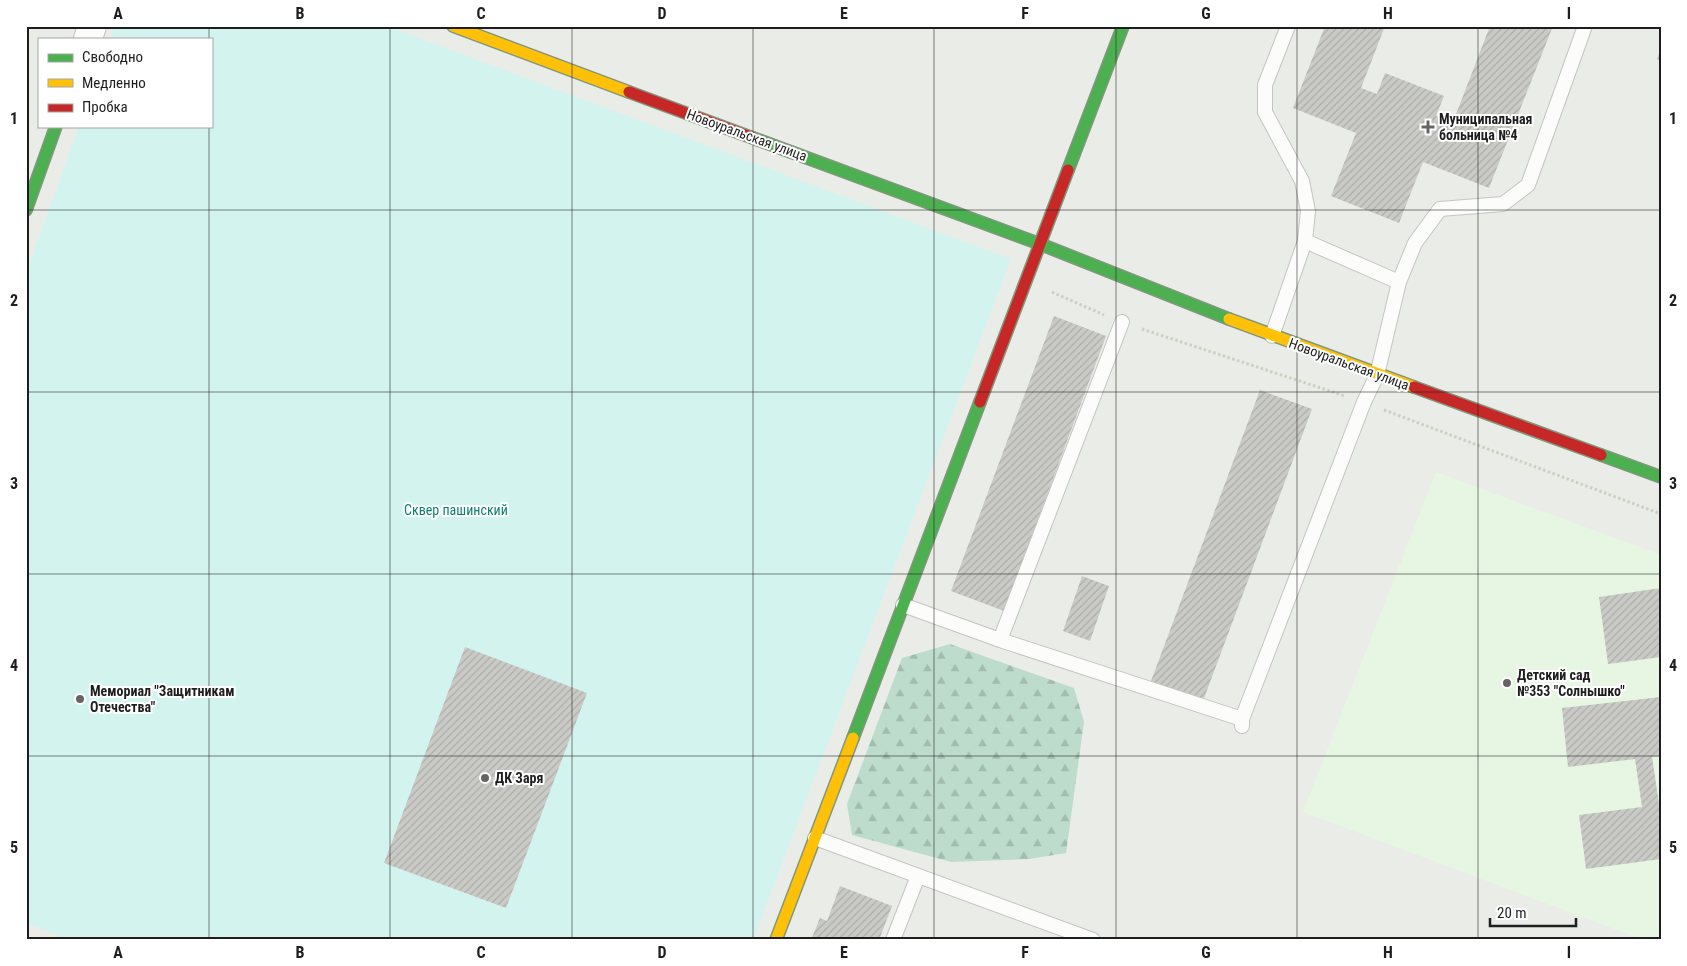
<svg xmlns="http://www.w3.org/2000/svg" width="1687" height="966" font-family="'Roboto Condensed',sans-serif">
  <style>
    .education { fill: #e7f6e2 }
    .forest { fill: url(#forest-firs) }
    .park { fill: #d3f4ee }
    .building { fill: url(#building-hatch) }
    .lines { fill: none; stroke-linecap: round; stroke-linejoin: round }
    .lane-casing { stroke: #c4c5c3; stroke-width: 16 }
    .street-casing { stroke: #c4c5c3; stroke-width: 30 }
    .fast-casing { stroke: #82977e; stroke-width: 14 }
    .slow-casing { stroke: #82977e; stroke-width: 14 }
    .jam-casing { stroke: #82977e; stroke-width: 14 }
    .path { stroke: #cfcec0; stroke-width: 3; stroke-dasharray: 2.5 2.5; stroke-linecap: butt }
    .lane { stroke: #fcfcfb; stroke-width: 14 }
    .street { stroke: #fcfcfb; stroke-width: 28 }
    .fast { stroke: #4caf50; stroke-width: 11 }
    .slow { stroke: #ffc107; stroke-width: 11 }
    .jam { stroke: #c62828; stroke-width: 11 }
    .grid { fill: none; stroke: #1e1e1e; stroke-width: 1; stroke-opacity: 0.55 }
    .poi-dot { fill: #656664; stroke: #fff; stroke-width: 2 }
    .labels { text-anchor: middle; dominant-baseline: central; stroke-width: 4; stroke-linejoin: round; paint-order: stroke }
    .poi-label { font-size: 14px; font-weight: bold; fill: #1e1e1e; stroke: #fff; text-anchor: start }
    .street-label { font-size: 14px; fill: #1e1e1e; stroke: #fff }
    .park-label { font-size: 14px; fill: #0a7f70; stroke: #fff }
    .neatline { fill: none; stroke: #1e1e1e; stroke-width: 2 }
    .grid-label { font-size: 16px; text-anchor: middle; font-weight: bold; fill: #1e1e1e }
  </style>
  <defs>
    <pattern id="forest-firs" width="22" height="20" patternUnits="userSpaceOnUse" patternTransform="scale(1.25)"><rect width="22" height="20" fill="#bddccb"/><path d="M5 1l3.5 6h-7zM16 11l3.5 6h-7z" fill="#a2bcae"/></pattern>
    <pattern id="building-hatch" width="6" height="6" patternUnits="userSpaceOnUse" patternTransform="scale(1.25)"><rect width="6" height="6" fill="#cacbc7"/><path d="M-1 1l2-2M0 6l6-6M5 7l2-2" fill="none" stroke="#adaeaa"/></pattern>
  </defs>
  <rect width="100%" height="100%" fill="#eaece7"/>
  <path class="education" d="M 1436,472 L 1661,555 L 1661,940 L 1644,940 L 1303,812 Z"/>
  <path class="forest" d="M 950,644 L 1074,688 L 1084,722 L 1066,853 L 1029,859 L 951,862 L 852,835 L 847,804 L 902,658 Z"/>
  <path class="park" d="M 115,26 L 387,26 L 1011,259 L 753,940 L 70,940 L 26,923 L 26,274 L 79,126 L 211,126 L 211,39 L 111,39 Z"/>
  <path class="building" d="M 1325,26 L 1385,26 L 1361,88 L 1377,94 L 1385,73 L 1444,96 L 1436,116 L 1453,122 L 1490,26 L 1553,26 L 1489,188 L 1423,162 L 1399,223 L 1331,196 L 1356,133 L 1293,108 Z
    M 1661,48 L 1661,61 L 1657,59 Z
    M 1054,316 L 1106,336 L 1004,611 L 951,591 Z
    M 1260,390 L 1312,409 L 1203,701 L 1151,681 Z
    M 1082,576 L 1109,586 L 1090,641 L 1063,631 Z
    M 1661,588 L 1661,657 L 1608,664 L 1599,597 Z
    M 465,647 L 587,693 L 506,908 L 384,863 Z
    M 1661,697 L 1661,756 L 1652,757 L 1659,804 L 1661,804 L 1661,859 L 1586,869 L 1579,815 L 1642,807 L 1635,759 L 1568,767 L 1562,708 Z
    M 840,886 L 892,906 L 879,940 L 811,940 L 820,918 L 827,921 Z"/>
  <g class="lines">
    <defs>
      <path id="lane" d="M 1305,241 L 1399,282
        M 1272,336 L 1305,241 L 1308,211 L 1302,181 L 1265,112 L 1265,85 L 1288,26
        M 903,605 L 1000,640 L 1242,719 L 1242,726
        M 1000,640 L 1122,322
        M 1242,719 L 1364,402 L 1377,375 L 1399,282 L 1415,243 L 1440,209 L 1503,204 L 1528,185 L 1585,26
        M 815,838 L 1093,940
        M 893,940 L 918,876"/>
      <path id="street" d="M 88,39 L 92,26"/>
      <path id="fast" d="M 753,138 L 1040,244 L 1229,319
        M 1068,170 L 1123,26
        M 26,210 L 56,126
        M 1601,455 L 1661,477
        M 853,738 L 980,402"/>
      <path id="slow" d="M 453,26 L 629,92
        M 1229,319 L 1414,387
        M 776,940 L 853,738"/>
      <path id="jam" d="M 629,92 L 753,138
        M 1414,387 L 1601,455
        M 980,402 L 1068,170"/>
    </defs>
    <use href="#lane" class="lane-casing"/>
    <use href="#street" class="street-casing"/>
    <use href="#fast" class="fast-casing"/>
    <use href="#slow" class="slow-casing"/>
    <use href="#jam" class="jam-casing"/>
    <path class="path" d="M 1052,292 L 1104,315
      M 1142,329 L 1345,396
      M 1384,410 L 1661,514"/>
    <use href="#lane" class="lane"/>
    <use href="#street" class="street"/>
    <use href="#fast" class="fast"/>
    <use href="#slow" class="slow"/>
    <use href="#jam" class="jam"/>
  </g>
  <path class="grid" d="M 209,26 L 209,39M 390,26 L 390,940M 572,26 L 572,940M 753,26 L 753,940M 934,26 L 934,940M 1116,26 L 1116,940M 1297,26 L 1297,940M 1478,26 L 1478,940M 209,126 L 209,940M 26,210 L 1661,210M 26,392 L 1661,392M 26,574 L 1661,574M 26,756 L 1661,756"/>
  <g class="poi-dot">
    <path d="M1425.5 119.5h5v5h5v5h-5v5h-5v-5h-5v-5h5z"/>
    <circle cx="1507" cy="683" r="5"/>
    <circle cx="80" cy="699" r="5"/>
    <circle cx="485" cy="778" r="5"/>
  </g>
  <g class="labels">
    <g class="poi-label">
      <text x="1439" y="119">Муниципальная<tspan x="1439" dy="16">больница №4</tspan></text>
      <text x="1517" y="675">Детский сад<tspan x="1517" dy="16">№353 "Солнышко"</tspan></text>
      <text x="90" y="691">Мемориал "Защитникам<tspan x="90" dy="16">Отечества"</tspan></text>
      <text x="495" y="778">ДК Заря</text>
    </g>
    <g class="street-label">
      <text transform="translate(747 135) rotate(20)">Новоуральская улица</text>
      <text transform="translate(1349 364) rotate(20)">Новоуральская улица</text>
    </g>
    <g class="park-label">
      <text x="456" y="510">Сквер пашинский</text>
    </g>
  </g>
  <rect width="1687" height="966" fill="none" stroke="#ffffff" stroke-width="55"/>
  <rect x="38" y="38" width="175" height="90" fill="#ffffff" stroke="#a5a5a5"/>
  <rect x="48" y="54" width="25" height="8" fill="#4caf50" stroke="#a5a5a5"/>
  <text x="82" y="62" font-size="15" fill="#1e1e1e">Свободно</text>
  <rect x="48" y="79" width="25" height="8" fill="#ffc107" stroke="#a5a5a5"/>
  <text x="82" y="88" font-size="15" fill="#1e1e1e">Медленно</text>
  <rect x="48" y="104" width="25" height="8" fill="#c62828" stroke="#a5a5a5"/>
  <text x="82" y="112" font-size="15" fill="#1e1e1e">Пробка</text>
  <path d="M1490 918v8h86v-8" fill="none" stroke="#1e1e1e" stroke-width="2.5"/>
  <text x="1497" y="918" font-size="15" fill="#1e1e1e" stroke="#ffffff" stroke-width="4" paint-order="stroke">20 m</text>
  <rect x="28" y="28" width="1632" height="910" class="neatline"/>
  <g class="grid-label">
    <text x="118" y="19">A</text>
    <text x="300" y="19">B</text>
    <text x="481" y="19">C</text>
    <text x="662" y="19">D</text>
    <text x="844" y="19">E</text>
    <text x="1025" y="19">F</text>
    <text x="1206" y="19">G</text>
    <text x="1388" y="19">H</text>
    <text x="1569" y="19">I</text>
    <text x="14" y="124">1</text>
    <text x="1673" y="124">1</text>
    <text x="14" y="306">2</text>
    <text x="1673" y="306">2</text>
    <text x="14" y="489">3</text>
    <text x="1673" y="489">3</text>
    <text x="14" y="671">4</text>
    <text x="1673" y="671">4</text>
    <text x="14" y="853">5</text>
    <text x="1673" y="853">5</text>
    <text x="118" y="958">A</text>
    <text x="300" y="958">B</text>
    <text x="481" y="958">C</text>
    <text x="662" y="958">D</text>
    <text x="844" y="958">E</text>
    <text x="1025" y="958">F</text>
    <text x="1206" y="958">G</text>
    <text x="1388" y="958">H</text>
    <text x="1569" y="958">I</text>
  </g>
</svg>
